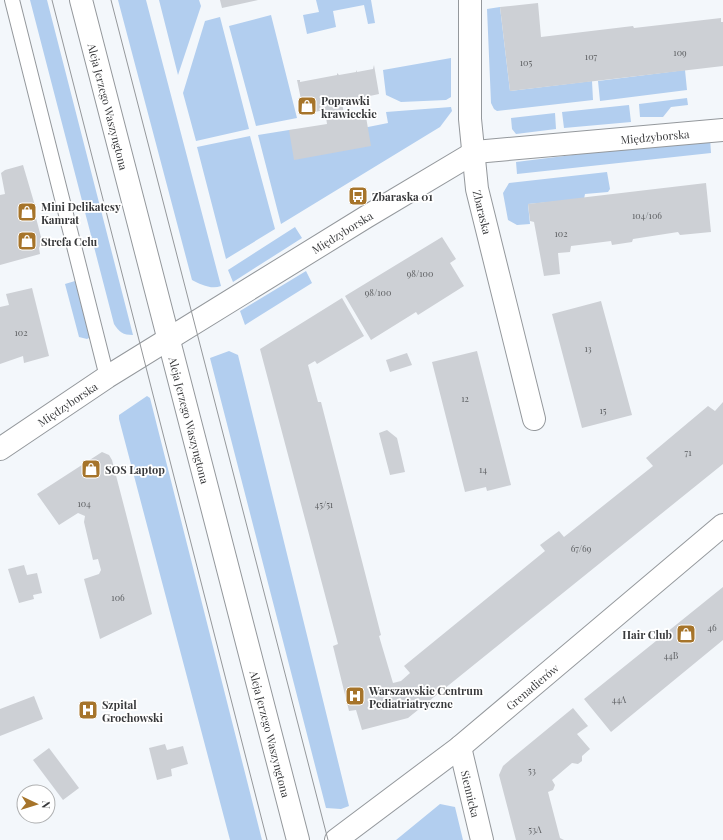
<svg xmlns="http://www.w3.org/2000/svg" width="723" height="840" font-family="'Playfair Display',serif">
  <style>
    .green { fill: #b2ceef }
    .building { fill: #cdd0d5 }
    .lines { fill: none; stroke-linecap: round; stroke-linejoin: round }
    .lane-casing { stroke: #94989c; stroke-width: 16 }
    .street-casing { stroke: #94989c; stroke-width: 24 }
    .secondary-casing { stroke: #94989c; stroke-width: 24 }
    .lane { stroke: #fff; stroke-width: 14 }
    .street { stroke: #fff; stroke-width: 22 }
    .secondary { stroke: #fff; stroke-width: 22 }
    .tram { stroke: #95989b; stroke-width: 1 }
    .labels { text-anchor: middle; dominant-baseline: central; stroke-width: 3.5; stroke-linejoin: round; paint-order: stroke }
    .number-label { font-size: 9px; fill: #5d5f62 }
    .poi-label { font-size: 11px; font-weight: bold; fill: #38393b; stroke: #fff; text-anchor: start }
    .street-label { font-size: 11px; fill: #38393b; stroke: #fff }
  </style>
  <rect width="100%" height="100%" fill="#f3f7fb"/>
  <path class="green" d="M 30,0 L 47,0 L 133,335 C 123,335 119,332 114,324 Z
    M 118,0 L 146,0 L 221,286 C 211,290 200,284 192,280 Z
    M 159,0 L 199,0 L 201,6 L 178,75 Z
    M 316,0 L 371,0 L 375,23 L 368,24 L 364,5 L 333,11 L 336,27 L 307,34 L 303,15 L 319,12 Z
    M 500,7 L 510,91 L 592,81 L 593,100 L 497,111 L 494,109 L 491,103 L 487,9 Z
    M 271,15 L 297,118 L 256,126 L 229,26 Z
    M 220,17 L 249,129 L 196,141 L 183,93 L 205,21 Z
    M 451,58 L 451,97 L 446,100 L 401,102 L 386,95 L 383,70 Z
    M 685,70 L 687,90 L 600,101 L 598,81 Z
    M 687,98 L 688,105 L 671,107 L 663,117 L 640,117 L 639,104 Z
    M 629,105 L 631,122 L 564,128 L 562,112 Z
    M 451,107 L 452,111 L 440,127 L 281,224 L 258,135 L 289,130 L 368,127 L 388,123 L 386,112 Z
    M 555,113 L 556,129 L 516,134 L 512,129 L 511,118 Z
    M 250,136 L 275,229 L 226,259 L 197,147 Z
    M 710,138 L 711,153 L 517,174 L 516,162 Z
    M 607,172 L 610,189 L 608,192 L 585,194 L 584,199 L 528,204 L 530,224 L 517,225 L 508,220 L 503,193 L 509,183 Z
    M 295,227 L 302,238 L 233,282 L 228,270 Z
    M 306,271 L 312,283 L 245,325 L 240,311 Z
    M 75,281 L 91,337 L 87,339 L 79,337 L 65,284 Z
    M 229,351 L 238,355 L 349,806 L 341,809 L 326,808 L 210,358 Z
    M 147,396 L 150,398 L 262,840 L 230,840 L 119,419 L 119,415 Z
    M 440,804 L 455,807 L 463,840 L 396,840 Z"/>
  <path class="building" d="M 220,0 L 258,0 L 222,8 Z
    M 538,3 L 541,37 L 633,26 L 634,28 L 721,18 L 721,22 L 723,22 L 723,66 L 510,91 L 500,7 Z
    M 374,65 L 379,94 L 342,102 L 344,115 L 365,111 L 371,146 L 294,160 L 289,130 L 327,124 L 325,110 L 304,114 L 297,80 L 300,80 L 300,82 L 337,75 L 337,73 L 339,75 L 356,72 L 357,70 L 357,72 L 373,69 Z
    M 23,165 L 36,209 L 34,210 L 42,241 L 39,248 L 40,254 L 0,265 L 0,195 L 5,194 L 1,173 L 5,170 Z
    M 706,183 L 711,232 L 680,235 L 678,232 L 633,239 L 632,242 L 612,245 L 611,241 L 571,246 L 570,252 L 558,253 L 560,274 L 544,276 L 534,222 L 530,221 L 528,204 Z
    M 442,237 L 456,259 L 450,263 L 464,286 L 418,315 L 416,312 L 371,340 L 345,296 Z
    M 32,288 L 49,356 L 24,363 L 23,356 L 0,364 L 0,307 L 9,305 L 6,294 Z
    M 342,298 L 364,336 L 317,364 L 315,361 L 308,365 L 318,402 L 321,402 L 381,635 L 379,636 L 393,683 L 401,681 L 410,673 L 404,666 L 545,551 L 540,545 L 559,531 L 564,537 L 653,466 L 646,458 L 708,406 L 715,411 L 723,402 L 723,464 L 408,718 L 362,730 L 356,710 L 349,711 L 333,646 L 338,644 L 260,349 Z
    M 601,301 L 632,415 L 582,428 L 552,314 Z
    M 477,351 L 511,485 L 487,491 L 486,487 L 465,492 L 432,362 Z
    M 407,353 L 412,365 L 390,372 L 386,360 Z
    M 387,430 L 397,438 L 405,472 L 390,475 L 379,433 Z
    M 102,452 L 109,455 L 112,460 L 152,614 L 100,639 L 84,579 L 99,574 L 101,570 L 98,559 L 93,560 L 84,522 L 85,516 L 78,513 L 59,525 L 37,494 Z
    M 24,565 L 27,575 L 37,573 L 42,593 L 33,595 L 34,599 L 19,603 L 8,569 Z
    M 723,587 L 723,640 L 611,732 L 584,699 Z
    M 34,696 L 43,719 L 0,736 L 0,709 Z
    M 573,708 L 588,726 L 577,734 L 590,749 L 582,756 L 582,761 L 578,764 L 572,763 L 552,780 L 555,785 L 553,790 L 548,792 L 560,838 L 564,840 L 516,840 L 499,775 L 503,766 L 511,759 Z
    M 165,744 L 167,750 L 183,746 L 188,764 L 171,769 L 172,776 L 157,780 L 149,748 Z
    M 49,748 L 79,788 L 63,800 L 33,760 Z"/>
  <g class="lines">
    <defs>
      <path id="lane" d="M 12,0 L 107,377"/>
      <g id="street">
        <path id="s1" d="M 470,0 L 470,119 L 477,189 L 534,419"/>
        <path id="s2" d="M 460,747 L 482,840"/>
      </g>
      <g id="secondary">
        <path id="s3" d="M 81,0 L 298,840"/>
        <path id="s4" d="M 0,449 L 107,377 L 366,217 L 475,152 L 723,130"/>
        <path id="s5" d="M 336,840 L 460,747 L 723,525"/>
      </g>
    </defs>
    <use href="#lane" class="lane-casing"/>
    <use href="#street" class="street-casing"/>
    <use href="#secondary" class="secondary-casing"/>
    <use href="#lane" class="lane"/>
    <use href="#street" class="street"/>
    <use href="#secondary" class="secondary"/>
    <path class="tram" d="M 52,0 L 267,840
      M 111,0 L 328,840"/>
  </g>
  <defs>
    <symbol id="shop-square" viewBox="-11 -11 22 22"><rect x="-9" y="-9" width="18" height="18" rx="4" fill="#a6742a" stroke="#fff"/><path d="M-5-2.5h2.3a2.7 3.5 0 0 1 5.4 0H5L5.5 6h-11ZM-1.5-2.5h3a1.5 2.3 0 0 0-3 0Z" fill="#fff"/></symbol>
    <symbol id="bus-square" viewBox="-11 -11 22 22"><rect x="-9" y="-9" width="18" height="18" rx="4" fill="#a6742a" stroke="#fff"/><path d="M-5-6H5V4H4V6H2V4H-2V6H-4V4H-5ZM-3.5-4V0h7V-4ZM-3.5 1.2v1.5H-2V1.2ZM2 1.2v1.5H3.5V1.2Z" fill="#fff"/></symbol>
    <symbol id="hospital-square" viewBox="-11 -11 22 22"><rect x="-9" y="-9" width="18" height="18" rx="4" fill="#a6742a" stroke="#fff"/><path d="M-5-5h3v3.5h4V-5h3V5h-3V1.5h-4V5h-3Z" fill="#fff"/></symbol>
  </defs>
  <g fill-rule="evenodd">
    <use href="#shop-square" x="296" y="95" width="22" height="22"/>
    <use href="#bus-square" x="347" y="185" width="22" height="22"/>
    <use href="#shop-square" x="16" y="201" width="22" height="22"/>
    <use href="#shop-square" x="16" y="230" width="22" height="22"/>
    <use href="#shop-square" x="80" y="458" width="22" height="22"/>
    <use href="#shop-square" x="675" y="623" width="22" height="22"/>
    <use href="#hospital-square" x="344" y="685" width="22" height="22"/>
    <use href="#hospital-square" x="77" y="699" width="22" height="22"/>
  </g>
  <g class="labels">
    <g class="number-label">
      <text x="680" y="52">109</text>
      <text x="591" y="56">107</text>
      <text x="526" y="62">105</text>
      <text x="647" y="215">104/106</text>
      <text x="561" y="233">102</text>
      <text x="420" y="273">98/100</text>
      <text x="378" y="292">98/100</text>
      <text x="21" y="332">102</text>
      <text x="588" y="348">13</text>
      <text x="465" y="398">12</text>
      <text x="603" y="410">15</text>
      <text x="688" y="452">71</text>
      <text x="483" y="469">14</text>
      <text x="84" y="503">104</text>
      <text x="324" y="504">45/51</text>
      <text x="581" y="548">67/69</text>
      <text x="118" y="597">106</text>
      <text x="712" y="627">46</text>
      <text x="671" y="655">44B</text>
      <text x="619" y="699">44A</text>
      <text x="532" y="770">53</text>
      <text x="535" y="829">53A</text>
    </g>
    <g class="poi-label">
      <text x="321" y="100">Poprawki<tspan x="321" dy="13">krawieckie</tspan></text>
      <text x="372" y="196">Zbaraska 01</text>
      <text x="41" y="206">Mini Delikatesy<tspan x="41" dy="13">Kamrat</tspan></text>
      <text x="41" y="241">Strefa Celu</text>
      <text x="105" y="469">SOS Laptop</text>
      <text x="672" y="634" text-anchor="end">Hair Club</text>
      <text x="369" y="690">Warszawskie Centrum<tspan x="369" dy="13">Pediatriatryczne</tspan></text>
      <text x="102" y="704">Szpital<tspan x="102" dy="13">Grochowski</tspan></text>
    </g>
    <g class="street-label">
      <text stroke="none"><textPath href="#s3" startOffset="110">Aleja Jerzego Waszyngtona</textPath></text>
      <text stroke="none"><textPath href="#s4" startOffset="741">Międzyborska</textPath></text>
      <text stroke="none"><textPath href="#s1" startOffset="213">Zbaraska</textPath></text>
      <text stroke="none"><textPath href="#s4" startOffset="405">Międzyborska</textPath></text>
      <text stroke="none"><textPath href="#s4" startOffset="81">Międzyborska</textPath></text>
      <text stroke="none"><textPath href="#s3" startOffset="434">Aleja Jerzego Waszyngtona</textPath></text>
      <text stroke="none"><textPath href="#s5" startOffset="249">Grenadierów</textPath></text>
      <text stroke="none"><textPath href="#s3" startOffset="758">Aleja Jerzego Waszyngtona</textPath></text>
      <text stroke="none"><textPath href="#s2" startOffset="48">Siennicka</textPath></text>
    </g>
  </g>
  <g transform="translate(36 804) rotate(94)"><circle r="19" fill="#ffffff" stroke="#afb0b1"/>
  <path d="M0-3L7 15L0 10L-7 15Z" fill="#a6742a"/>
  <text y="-6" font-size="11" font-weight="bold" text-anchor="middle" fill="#38393b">N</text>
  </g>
</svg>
